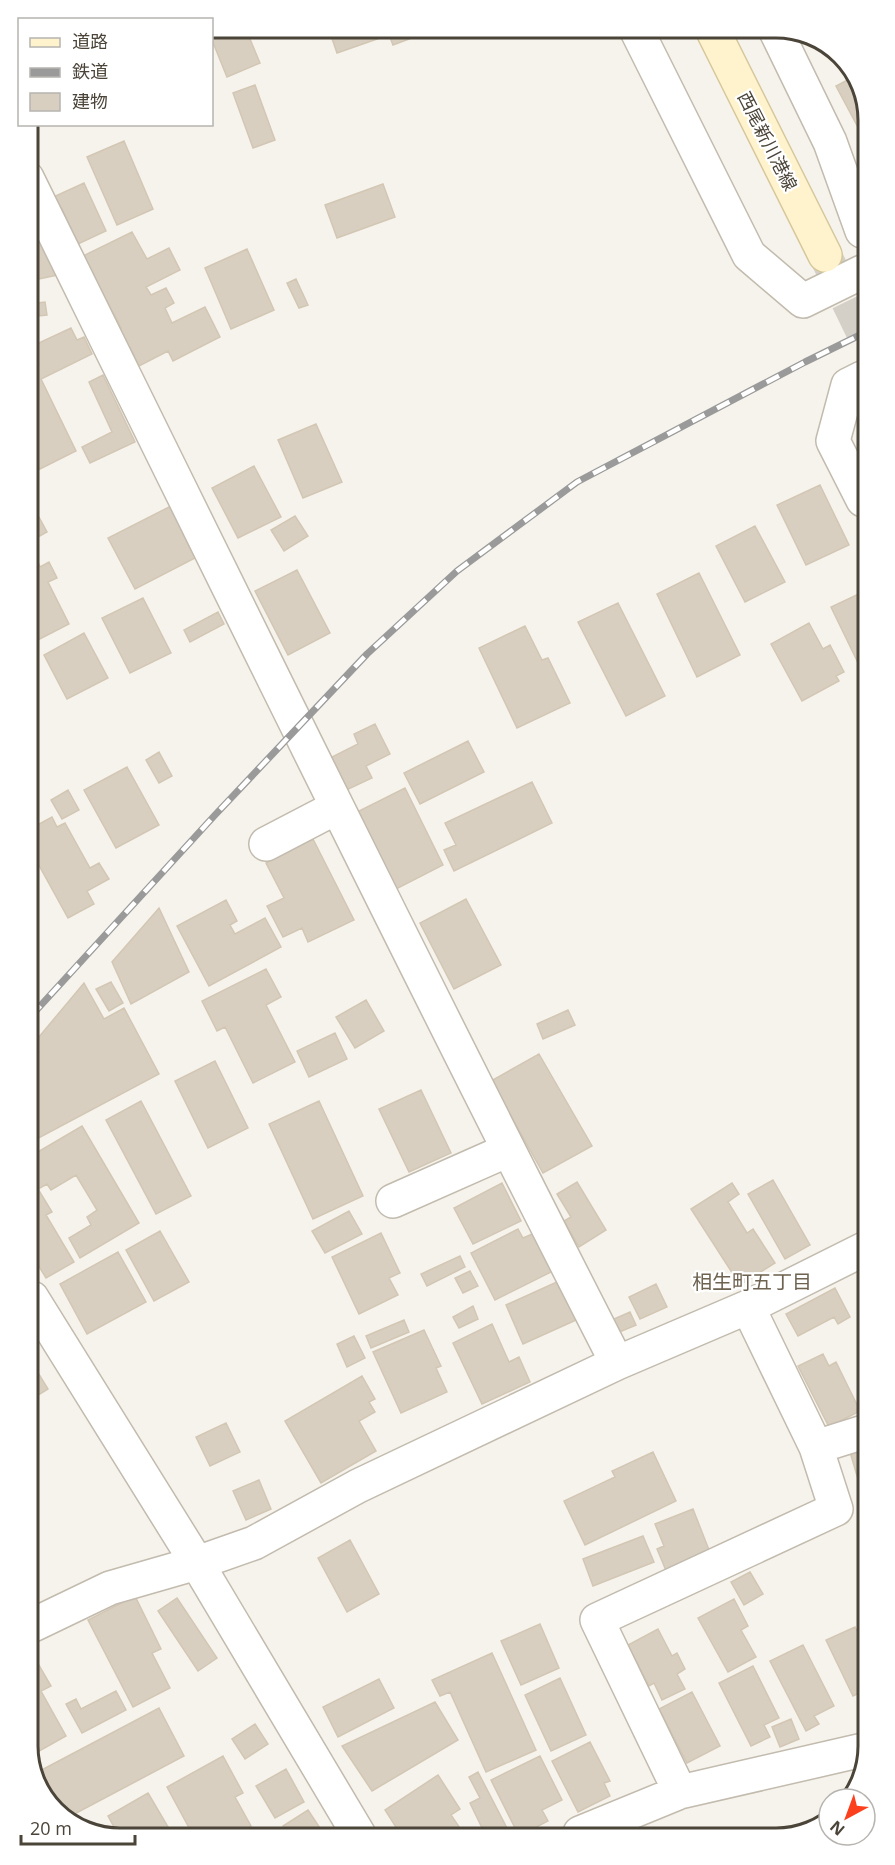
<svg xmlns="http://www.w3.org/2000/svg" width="895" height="1865" font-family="'Open Sans','Noto Sans JP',sans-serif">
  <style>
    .building { fill: #d8cfc1; stroke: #d3c7b4; stroke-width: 1.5 }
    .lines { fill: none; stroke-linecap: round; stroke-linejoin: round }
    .secondary-tunnel { stroke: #d4d0c8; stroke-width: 33; stroke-dasharray: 33 16; stroke-linecap: butt }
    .minor-casing { stroke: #c2bbae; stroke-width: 36 }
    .tertiary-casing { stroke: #c2bbae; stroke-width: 36 }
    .secondary-casing { stroke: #d6c79b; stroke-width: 36 }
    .minor { stroke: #fff; stroke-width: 33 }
    .tertiary { stroke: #fff; stroke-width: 33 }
    .secondary { stroke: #fff3cd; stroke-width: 33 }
    .rail-casing { stroke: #9a9a9a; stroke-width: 7 }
    .rail { stroke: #fff; stroke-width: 4.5; stroke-dasharray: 14; stroke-linecap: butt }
    .labels { text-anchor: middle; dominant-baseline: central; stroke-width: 4.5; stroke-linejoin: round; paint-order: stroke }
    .street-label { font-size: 18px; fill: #4b4439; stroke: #fff }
    .neighbourhood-label { font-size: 20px; fill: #6e6250; stroke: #fff }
    .rim { fill: none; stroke: #4b4439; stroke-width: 3 }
  </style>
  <rect width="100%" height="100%" fill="#f6f3ec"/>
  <path class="building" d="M 232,27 L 245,27 L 260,63 L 227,77 L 212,40 L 212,35 Z
    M 328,27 L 377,27 L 380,38 L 337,53 Z
    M 386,27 L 414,27 L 417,36 L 393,45 Z
    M 855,76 L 861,84 L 861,133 L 836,86 Z
    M 255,85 L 275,140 L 253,148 L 233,93 Z
    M 124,141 L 153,209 L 117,225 L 87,157 Z
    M 84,183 L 106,231 L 78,244 L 62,209 L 57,211 L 51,198 Z
    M 383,184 L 395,217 L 337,238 L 325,205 Z
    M 132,232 L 147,259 L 169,248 L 180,270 L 146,287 L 151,295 L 166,288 L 174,303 L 165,308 L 172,323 L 205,307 L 220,337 L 173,361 L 168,351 L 139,366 L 130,347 L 123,351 L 114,331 L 121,328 L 92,273 L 79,258 Z
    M 43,241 L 58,275 L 29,281 L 28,249 Z
    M 247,249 L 274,310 L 231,329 L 205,268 Z
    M 296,279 L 308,305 L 299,308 L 287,283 Z
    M 45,302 L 47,315 L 28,317 L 28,304 Z
    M 71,328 L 77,340 L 84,337 L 92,354 L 41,379 L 76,451 L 30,474 L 28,370 L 39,365 L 30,347 Z
    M 103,375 L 135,442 L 90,463 L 82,447 L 112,432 L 89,382 Z
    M 316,424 L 342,482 L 303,498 L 278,440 Z
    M 254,466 L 281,517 L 238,538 L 212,488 Z
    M 820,485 L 849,545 L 806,565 L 777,505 Z
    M 173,505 L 199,556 L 135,589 L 108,538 Z
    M 34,508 L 47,532 L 29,542 L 29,511 Z
    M 295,516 L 308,536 L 284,551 L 271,530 Z
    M 755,526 L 785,582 L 745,602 L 716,546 Z
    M 34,552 L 40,567 L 49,562 L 57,578 L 48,582 L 69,624 L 34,642 L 29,633 L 29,555 Z
    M 297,570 L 330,633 L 288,655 L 255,591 Z
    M 699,573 L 740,655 L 697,677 L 657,594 Z
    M 863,592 L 863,665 L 860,667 L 831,607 Z
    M 143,598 L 171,653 L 130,673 L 102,618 Z
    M 618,603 L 665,696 L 626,716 L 578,622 Z
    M 218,612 L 224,624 L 190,642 L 184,630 Z
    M 809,623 L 823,649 L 830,645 L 844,672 L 836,676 L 839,681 L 802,701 L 771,644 Z
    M 525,626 L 542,660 L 548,658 L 570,703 L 517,728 L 479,648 Z
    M 84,633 L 108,678 L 67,699 L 44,655 Z
    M 375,724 L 390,754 L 366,766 L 372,778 L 342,792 L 326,760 L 358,744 L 354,734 Z
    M 468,741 L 484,772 L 420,804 L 404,773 Z
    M 159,752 L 172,776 L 159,783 L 146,760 Z
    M 127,767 L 159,825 L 116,848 L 84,790 Z
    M 532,782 L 552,823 L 454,871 L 444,850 L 456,845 L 445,823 Z
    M 405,788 L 443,865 L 396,889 L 357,812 Z
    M 68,790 L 79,810 L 62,819 L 51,800 Z
    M 52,817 L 57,827 L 65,823 L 90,868 L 99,863 L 109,879 L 87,891 L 94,904 L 68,918 L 30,849 L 30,829 Z
    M 313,839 L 354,920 L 308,942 L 302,928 L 283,937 L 267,906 L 284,898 L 266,863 Z
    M 466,899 L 501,965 L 454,989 L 420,923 Z
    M 226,900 L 237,921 L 230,925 L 235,934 L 265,918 L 281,947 L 209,986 L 177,926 Z
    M 159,908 L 189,972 L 131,1004 L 112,962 Z
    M 266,969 L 281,997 L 266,1005 L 295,1062 L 253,1083 L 225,1027 L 217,1031 L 202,1001 Z
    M 111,982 L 123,1003 L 109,1011 L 96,989 Z
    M 84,983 L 104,1019 L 124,1008 L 159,1074 L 31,1142 L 31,1056 L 39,1052 L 33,1044 Z
    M 366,1000 L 384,1031 L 355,1048 L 336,1017 Z
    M 568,1010 L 575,1025 L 543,1039 L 537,1024 Z
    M 335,1033 L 347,1059 L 309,1077 L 297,1051 Z
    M 539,1054 L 592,1146 L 543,1173 L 491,1081 Z
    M 215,1061 L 248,1128 L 208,1148 L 175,1081 Z
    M 421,1090 L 451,1153 L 409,1172 L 379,1109 Z
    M 141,1101 L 191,1196 L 156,1214 L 106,1120 Z
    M 319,1101 L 363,1196 L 313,1219 L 269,1124 Z
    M 82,1126 L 139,1223 L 80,1258 L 69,1238 L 91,1225 L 87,1217 L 97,1210 L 76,1175 L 51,1190 L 47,1184 L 38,1189 L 52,1212 L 46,1215 L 74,1262 L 46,1278 L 32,1255 L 31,1156 Z
    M 773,1180 L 810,1245 L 785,1259 L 748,1194 Z
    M 577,1182 L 606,1230 L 579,1247 L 564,1221 L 571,1217 L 557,1194 Z
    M 502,1183 L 521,1221 L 473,1244 L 454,1208 Z
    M 732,1183 L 739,1194 L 728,1202 L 747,1233 L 753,1229 L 775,1263 L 740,1285 L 691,1209 Z
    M 349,1211 L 362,1234 L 325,1253 L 312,1231 Z
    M 518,1229 L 523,1238 L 537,1232 L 557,1269 L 495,1300 L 471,1253 Z
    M 160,1231 L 189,1282 L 154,1301 L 126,1250 Z
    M 381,1233 L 400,1273 L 389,1278 L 398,1295 L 359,1314 L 332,1257 Z
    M 118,1252 L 146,1302 L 87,1334 L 60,1284 Z
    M 460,1256 L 465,1267 L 427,1286 L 421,1274 Z
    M 470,1271 L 478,1286 L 463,1293 L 455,1278 Z
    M 559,1281 L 576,1320 L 523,1344 L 506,1305 Z
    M 656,1284 L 667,1307 L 640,1319 L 629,1297 Z
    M 835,1288 L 850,1317 L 838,1324 L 834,1317 L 798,1336 L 786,1314 Z
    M 473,1306 L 478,1319 L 459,1328 L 453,1317 Z
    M 630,1312 L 636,1325 L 617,1333 L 612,1320 Z
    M 404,1320 L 409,1332 L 371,1348 L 366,1336 Z
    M 492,1324 L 509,1362 L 519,1357 L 530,1382 L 482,1404 L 453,1343 Z
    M 424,1330 L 441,1366 L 436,1368 L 447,1392 L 401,1413 L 373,1352 Z
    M 354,1336 L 365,1358 L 347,1367 L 337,1344 Z
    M 823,1354 L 829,1366 L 836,1362 L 860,1411 L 829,1427 L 798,1366 Z
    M 32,1363 L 48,1389 L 32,1399 Z
    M 362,1376 L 375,1399 L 369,1402 L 375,1412 L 359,1421 L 376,1451 L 321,1483 L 285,1421 Z
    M 226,1423 L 240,1452 L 210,1466 L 196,1437 Z
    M 867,1447 L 867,1510 L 850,1452 Z
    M 653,1452 L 676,1501 L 585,1545 L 564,1501 L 615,1477 L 612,1471 Z
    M 259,1480 L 271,1509 L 246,1520 L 233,1491 Z
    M 693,1509 L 711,1555 L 667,1573 L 657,1549 L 664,1546 L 655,1524 Z
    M 643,1536 L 654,1562 L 593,1586 L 583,1559 Z
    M 350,1540 L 379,1594 L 347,1612 L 318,1558 Z
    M 750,1572 L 763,1594 L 744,1605 L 731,1582 Z
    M 135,1596 L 161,1649 L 152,1653 L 170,1688 L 133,1707 L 88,1620 Z
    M 177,1598 L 217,1658 L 198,1671 L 158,1611 Z
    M 734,1599 L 748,1626 L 741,1630 L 756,1657 L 728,1672 L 698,1618 Z
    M 540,1624 L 559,1668 L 521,1685 L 501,1641 Z
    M 855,1627 L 868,1651 L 868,1689 L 853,1696 L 826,1640 Z
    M 658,1629 L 672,1656 L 677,1653 L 685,1669 L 677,1674 L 685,1689 L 662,1700 L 654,1683 L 649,1686 L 628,1645 Z
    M 803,1645 L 834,1706 L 814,1716 L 819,1724 L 806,1731 L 770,1661 Z
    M 492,1653 L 536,1750 L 486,1772 L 450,1692 L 440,1696 L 432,1680 Z
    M 33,1655 L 51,1686 L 41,1691 L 66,1736 L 34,1754 Z
    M 753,1666 L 779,1718 L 764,1725 L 770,1737 L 751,1746 L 719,1683 Z
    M 560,1678 L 586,1735 L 551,1751 L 525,1695 Z
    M 379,1679 L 394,1708 L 338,1737 L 323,1707 Z
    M 116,1691 L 126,1710 L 82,1733 L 66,1704 L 76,1699 L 81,1709 Z
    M 692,1692 L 720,1746 L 687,1763 L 659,1709 Z
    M 435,1702 L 458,1740 L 372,1791 L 342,1746 Z
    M 159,1708 L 184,1756 L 65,1819 L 35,1782 L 34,1774 Z
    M 791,1719 L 799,1739 L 780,1747 L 772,1727 Z
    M 255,1724 L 268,1744 L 245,1759 L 232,1739 Z
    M 590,1742 L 610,1781 L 604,1783 L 610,1796 L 578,1812 L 552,1761 Z
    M 223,1756 L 243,1793 L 235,1797 L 251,1826 L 231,1837 L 194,1837 L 167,1787 Z
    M 540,1756 L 562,1800 L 542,1810 L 548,1821 L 523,1834 L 518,1834 L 491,1780 Z
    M 286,1769 L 304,1802 L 275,1818 L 256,1786 Z
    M 478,1772 L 510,1834 L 485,1834 L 470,1803 L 480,1798 L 469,1777 Z
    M 438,1775 L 460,1809 L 451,1815 L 464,1834 L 401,1835 L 385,1810 Z
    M 148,1793 L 174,1837 L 120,1838 L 108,1816 Z
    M 308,1810 L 322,1831 L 315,1836 L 290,1836 L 283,1826 Z"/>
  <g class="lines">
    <path class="secondary-tunnel" d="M 826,257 L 862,331"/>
    <defs>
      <path id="minor" d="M 635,27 L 749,255 L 803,301 L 862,272
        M 774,27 L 830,142 L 862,231
        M 27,178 C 222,574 416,970 617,1363
        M 862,378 L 848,385 L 833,441 L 863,500
        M 266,844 L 337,807
        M 393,1201 L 508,1150
        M 748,1307 L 816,1447 L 836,1509 L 597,1620 L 680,1792 L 867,1749
        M 816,1447 L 867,1431
        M 33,1625 L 110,1588 L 197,1563 L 254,1543 L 358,1486 L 617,1363 L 748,1307 L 866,1248
        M 580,1833 L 680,1792"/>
      <path id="tertiary" d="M 32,1298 L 197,1563 L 359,1835"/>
      <path id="secondary" d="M 711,27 L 825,255"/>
    </defs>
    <use href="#minor" class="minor-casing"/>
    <use href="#tertiary" class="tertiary-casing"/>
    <use href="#secondary" class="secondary-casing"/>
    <use href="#minor" class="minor"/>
    <use href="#tertiary" class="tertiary"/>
    <use href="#secondary" class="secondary"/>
    <defs>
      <path id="rail" d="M 31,1016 L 215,815 L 367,654 L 457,571 L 577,482 L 805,362 L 862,334"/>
    </defs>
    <use href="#rail" class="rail-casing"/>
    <use href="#rail" class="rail"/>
  </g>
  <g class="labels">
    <g class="street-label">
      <text transform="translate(768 141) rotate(63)">西尾新川港線</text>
    </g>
    <g class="neighbourhood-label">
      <text x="752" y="1281">相生町五丁目</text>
    </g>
  </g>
  <path d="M0 0H895V1865H0ZM120 38H776A82 82 0 0 1 858 120V1746A82 82 0 0 1 776 1828H120A82 82 0 0 1 38 1746V120A82 82 0 0 1 120 38Z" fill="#fff" fill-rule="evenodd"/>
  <path class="rim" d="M120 38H776A82 82 0 0 1 858 120V1746A82 82 0 0 1 776 1828H120A82 82 0 0 1 38 1746V120A82 82 0 0 1 120 38Z"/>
  <rect x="18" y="18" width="195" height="108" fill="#ffffff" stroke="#b7b4b0" stroke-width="1.5"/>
  <rect x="30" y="38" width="30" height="9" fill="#fff3cd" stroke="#b7b4b0" stroke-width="1.5"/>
  <text x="72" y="48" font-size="18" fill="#4b4439">道路</text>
  <rect x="30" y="68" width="30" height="9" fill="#9a9a9a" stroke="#b7b4b0" stroke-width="1.5"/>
  <text x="72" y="78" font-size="18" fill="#4b4439">鉄道</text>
  <rect x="30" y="93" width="30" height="18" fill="#d8cfc1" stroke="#b7b4b0" stroke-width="1.5"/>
  <text x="72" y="108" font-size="18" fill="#4b4439">建物</text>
  <g transform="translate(847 1817) rotate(221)"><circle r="28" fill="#ffffff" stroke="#b7b4b0" stroke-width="1.5"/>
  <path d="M0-4.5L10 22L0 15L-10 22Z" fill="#fc3f1d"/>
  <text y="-9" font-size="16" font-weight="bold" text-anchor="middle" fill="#4b4439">N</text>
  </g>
  <path d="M21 1835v9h114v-9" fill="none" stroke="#4b4439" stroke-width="3"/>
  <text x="30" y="1835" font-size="18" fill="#4b4439" stroke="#ffffff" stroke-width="4.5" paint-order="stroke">20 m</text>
</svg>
